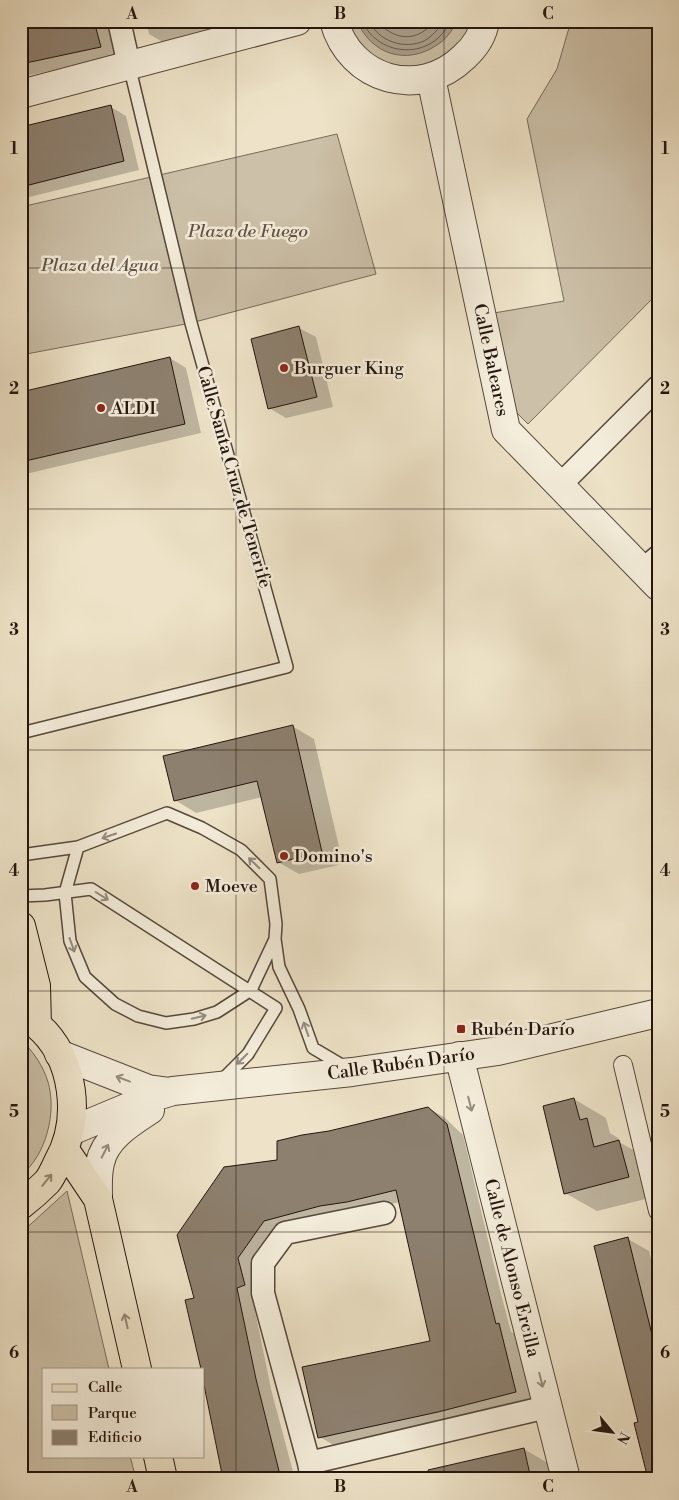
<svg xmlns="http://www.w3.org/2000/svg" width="679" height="1500" font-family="'Libre Bodoni',serif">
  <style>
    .green { fill: #ccc0a8; stroke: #786a5b }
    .water { fill: #a99d89; stroke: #746758 }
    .shadow { fill: #0003 }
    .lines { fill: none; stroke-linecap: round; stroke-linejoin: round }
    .shore { stroke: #66594c; stroke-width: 1 }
    .building { fill: #8d806f; stroke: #24150e }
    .service-casing { stroke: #56483c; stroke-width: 14 }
    .pedestrian-casing { stroke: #56483c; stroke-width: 20 }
    .minor-casing { stroke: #56483c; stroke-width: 25 }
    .tertiary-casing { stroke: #56483c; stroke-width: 30 }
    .primary-casing { stroke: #24150e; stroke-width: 30 }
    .service { stroke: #f4eddb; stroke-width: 11 }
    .pedestrian { stroke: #f4eddb; stroke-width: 18 }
    .minor { stroke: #f4eddb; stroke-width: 22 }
    .tertiary { stroke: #f4eddb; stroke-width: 28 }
    .primary { stroke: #eee3c8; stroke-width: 28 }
    .oneway { stroke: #968c7f }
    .oneway2 { stroke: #938674 }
    .grid { fill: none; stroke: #24150e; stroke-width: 1; stroke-opacity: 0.55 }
    .poi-dot { fill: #8f2418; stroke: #f4eddb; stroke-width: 2 }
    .labels { text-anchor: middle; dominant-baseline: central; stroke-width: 5; stroke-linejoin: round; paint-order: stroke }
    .park-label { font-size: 18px; font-style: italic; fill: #5f5144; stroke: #f4eddb }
    .street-label { font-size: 18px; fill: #24150e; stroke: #f4eddb }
    .poi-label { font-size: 18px; fill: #24150e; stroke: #f4eddb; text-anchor: start }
    .neatline { fill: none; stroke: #24150e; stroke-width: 2 }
    .grid-label { font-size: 16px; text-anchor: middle; font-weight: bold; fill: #24150e }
  </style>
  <rect width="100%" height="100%" fill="#eee3c8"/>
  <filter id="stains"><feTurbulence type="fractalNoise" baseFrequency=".004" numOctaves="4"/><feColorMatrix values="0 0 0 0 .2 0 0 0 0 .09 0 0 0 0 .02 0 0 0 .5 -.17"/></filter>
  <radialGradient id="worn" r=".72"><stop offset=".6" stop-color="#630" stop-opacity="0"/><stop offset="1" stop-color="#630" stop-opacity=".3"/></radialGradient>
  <path class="green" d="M 339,21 L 479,21 L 440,70 L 368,63 Z
    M 571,21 L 651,21 L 658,26 L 658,293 L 528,424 L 515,411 L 494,313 L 564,301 L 527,119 L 557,69 Z
    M 337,134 L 376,274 L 191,323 L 21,355 L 21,207 Z
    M 21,1039 C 33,1052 43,1065 48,1082 C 57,1112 46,1156 21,1175 Z
    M 67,1191 L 109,1369 L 44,1369 L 44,1456 L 130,1456 L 136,1479 L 21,1479 L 21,1233 Z"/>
  <path class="water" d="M 357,21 L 456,21 C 453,31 445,40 437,45 C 406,66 371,54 357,21 Z"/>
  <path class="shadow" d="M 28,21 L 109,21 L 118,56 L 21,77 L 21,23 Z
    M 146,21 L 300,21 L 176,50 L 149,34 Z
    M 111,107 L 126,116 L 139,170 L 21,199 L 21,129 Z
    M 299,328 L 316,337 L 333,407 L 286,418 L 269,408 Z
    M 170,358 L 186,368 L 201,433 L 21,475 L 21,393 Z
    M 292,726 L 314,739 L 343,864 L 299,874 L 278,862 L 262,797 L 196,813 L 175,800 Z
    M 574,1099 L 606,1118 L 610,1133 L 618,1138 L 619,1142 L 651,1160 L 658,1196 L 597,1211 L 565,1193 Z
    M 428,1108 L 444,1117 L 463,1135 L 501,1294 L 511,1332 L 515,1334 L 531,1401 L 335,1446 L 320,1437 L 432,1342 L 400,1202 L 280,1230 L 252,1296 L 271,1389 L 295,1479 L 224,1479 L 204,1383 L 204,1369 L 201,1369 L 186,1301 L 196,1298 L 279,1161 L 329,1132 Z
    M 628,1239 L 649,1251 L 658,1286 L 658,1479 L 639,1423 Z
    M 524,1449 L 551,1465 L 554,1479 L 397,1479 Z"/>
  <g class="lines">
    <path class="shore" d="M 362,21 C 379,59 434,60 450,21
      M 369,21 C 378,41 404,50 424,41 C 433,36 438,29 444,21
      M 377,21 C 394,41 418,43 434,21"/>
  </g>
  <path class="building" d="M 21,21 L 94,21 L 101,47 L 21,64 Z
    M 111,105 L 124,161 L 21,187 L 21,127 Z
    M 299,326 L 317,397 L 268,409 L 251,339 Z
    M 170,357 L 185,424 L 21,462 L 21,392 Z
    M 293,725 L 322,852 L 277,863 L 257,781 L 174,801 L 163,756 Z
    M 574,1098 L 580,1120 L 587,1118 L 594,1147 L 619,1140 L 629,1177 L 564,1194 L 543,1106 Z
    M 428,1107 L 447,1124 L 486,1284 L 496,1324 L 499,1323 L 516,1392 L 438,1412 L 318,1438 L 302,1367 L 430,1341 L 396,1190 L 347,1202 L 320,1206 L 264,1221 L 238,1258 L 245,1285 L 237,1288 L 256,1379 L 281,1479 L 223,1479 L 204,1385 L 204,1369 L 201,1369 L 185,1300 L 194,1298 L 177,1235 L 224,1167 L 277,1160 L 277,1141 L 302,1135 L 329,1131 Z
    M 628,1237 L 658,1359 L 658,1479 L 648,1479 L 634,1423 L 638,1422 L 594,1246 Z
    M 524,1448 L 531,1479 L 429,1479 L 428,1470 Z"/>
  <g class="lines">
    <defs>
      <path id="service" d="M 21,733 L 287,667 L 191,323 L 129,65
        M 78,847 L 65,893 L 70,941 L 85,977 L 115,1004 L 138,1016 L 166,1023 L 194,1019 L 217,1012 L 251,990 L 275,939
        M 21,855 L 78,847 L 167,813 L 202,828 L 241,850 L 270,879 L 276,924 L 275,939 L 279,967 L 299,1009 L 313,1048 L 345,1067
        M 21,896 L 45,895 L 91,889 L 276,1008 L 248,1054 L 220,1082"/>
      <path id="pedestrian" d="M 623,1065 L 658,1211"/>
      <path id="minor" d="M 119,21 L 129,65
        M 560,485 L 658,387
        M 643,570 L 658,557
        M 309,1463 L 263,1293 L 263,1263 L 285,1233 L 384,1213
        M 312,1479 L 309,1463 L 547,1407"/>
      <path id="tertiary" d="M 334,21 C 350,81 420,100 464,57 C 474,48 483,35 485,21
        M 431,78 L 506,430 L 658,586
        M 21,94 L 297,21
        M 59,1054 L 148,1089 L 170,1092
        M 459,1056 L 566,1479
        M 71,1131 L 150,1098 L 173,1091 L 352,1072 L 498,1051 L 658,1013
        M 98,1199 C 98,1187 97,1174 100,1163 C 105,1138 130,1123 150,1110"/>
      <path id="primary" d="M 21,926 L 36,986 L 37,1025
        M 21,1014 C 26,1017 32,1021 37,1025 C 75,1057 82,1120 58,1162 C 55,1168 52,1176 47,1182 C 39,1190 30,1198 21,1205
        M 65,1150 L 98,1199 L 137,1369
        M 158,1456 L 163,1479"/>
    </defs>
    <use href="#service" class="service-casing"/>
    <use href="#pedestrian" class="pedestrian-casing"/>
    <use href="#minor" class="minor-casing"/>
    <use href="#tertiary" class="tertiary-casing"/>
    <use href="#primary" class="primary-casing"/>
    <use href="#service" class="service"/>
    <use href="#pedestrian" class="pedestrian"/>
    <use href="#minor" class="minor"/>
    <use href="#tertiary" class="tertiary"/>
    <use href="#primary" class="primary"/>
  </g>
  <defs><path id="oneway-shaft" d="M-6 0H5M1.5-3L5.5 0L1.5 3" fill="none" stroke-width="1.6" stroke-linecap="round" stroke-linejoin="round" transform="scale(1.25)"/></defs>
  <g class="oneway">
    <use href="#oneway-shaft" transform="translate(109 836) rotate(161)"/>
    <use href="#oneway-shaft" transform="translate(254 863) rotate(-136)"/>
    <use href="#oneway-shaft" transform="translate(102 896) rotate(32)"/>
    <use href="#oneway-shaft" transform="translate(72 945) rotate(70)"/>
    <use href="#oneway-shaft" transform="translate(199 1017) rotate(-14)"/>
    <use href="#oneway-shaft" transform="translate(306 1029) rotate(-109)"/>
    <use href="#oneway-shaft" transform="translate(242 1059) rotate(135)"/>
    <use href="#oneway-shaft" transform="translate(123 1079) rotate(-159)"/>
    <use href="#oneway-shaft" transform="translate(470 1104) rotate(76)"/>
    <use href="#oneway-shaft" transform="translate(105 1151) rotate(-63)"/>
    <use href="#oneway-shaft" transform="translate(541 1380) rotate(76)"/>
  </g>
  <g class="oneway2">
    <use href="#oneway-shaft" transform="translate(47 1180) rotate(-51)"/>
    <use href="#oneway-shaft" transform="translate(126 1321) rotate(-103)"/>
  </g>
  <path class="grid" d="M 236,21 L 236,1479M 444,21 L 444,1479M 21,268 L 658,268M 21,509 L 658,509M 21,750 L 658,750M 21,991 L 658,991M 21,1232 L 658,1232"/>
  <g class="poi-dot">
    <circle cx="284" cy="368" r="5"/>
    <circle cx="101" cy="408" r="5"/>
    <circle cx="284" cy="856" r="5"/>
    <circle cx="195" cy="886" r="5"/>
    <rect x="456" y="1024" width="10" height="10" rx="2.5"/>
  </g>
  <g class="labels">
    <g class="park-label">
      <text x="248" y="231">Plaza de Fuego</text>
      <text x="100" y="265">Plaza del Agua</text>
    </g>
    <g class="street-label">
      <text transform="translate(491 360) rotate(78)">Calle Baleares</text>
      <text transform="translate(234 477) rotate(74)">Calle Santa Cruz de Tenerife</text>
      <text transform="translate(401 1064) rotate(-8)">Calle Rubén Darío</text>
      <text transform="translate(512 1268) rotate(76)">Calle de Alonso Ercilla</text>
    </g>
    <g class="poi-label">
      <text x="294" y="368">Burguer King</text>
      <text x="111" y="408">ALDI</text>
      <text x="294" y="856">Domino's</text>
      <text x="205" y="886">Moeve</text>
      <text x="471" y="1029">Rubén Darío</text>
    </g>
  </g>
  <rect width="679" height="1500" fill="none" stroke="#eee3c8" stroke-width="55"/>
  <rect x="42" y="1368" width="162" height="90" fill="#f4eddb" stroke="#a19789"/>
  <rect x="52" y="1384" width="25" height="8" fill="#eee3c8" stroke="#a19789"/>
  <text x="88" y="1392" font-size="15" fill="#24150e">Calle</text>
  <rect x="52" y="1405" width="25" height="15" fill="#ccc0a8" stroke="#a19789"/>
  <text x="88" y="1418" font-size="15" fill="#24150e">Parque</text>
  <rect x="52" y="1430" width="25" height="15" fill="#8d806f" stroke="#a19789"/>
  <text x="88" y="1442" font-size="15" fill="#24150e">Edificio</text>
  <g transform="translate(612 1432) rotate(119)" stroke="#f4eddb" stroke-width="4" paint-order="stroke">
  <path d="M0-4L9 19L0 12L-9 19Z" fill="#24150e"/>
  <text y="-8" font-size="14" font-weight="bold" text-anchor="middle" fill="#24150e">N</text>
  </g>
  <rect x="28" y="28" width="624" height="1444" class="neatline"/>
  <g class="grid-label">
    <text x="132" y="19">A</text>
    <text x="340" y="19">B</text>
    <text x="548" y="19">C</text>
    <text x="14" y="154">1</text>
    <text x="665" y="154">1</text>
    <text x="14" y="394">2</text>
    <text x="665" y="394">2</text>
    <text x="14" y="635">3</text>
    <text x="665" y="635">3</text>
    <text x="14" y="876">4</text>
    <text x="665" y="876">4</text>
    <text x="14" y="1117">5</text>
    <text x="665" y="1117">5</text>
    <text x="14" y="1358">6</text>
    <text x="665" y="1358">6</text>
    <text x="132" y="1492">A</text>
    <text x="340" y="1492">B</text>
    <text x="548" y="1492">C</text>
  </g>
  <rect width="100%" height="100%" filter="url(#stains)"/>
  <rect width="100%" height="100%" fill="url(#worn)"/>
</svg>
